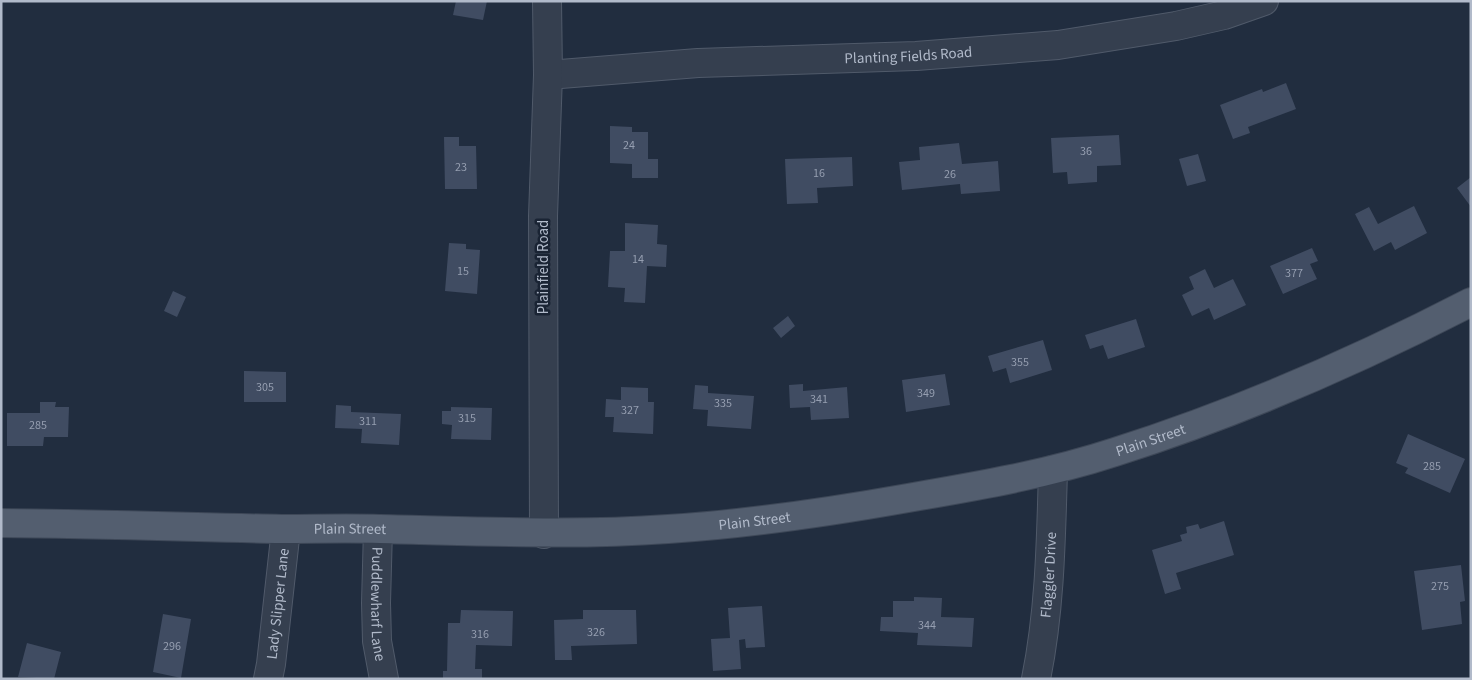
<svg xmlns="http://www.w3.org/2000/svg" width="1472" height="680" font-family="'Source Sans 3',sans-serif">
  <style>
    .building { fill: #404c62 }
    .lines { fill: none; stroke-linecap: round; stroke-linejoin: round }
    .minor-casing { stroke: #505a6a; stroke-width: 30 }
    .major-casing { stroke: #3e4858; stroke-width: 30 }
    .minor { stroke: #353f4f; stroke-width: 28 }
    .major { stroke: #535e6f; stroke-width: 28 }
    .labels { text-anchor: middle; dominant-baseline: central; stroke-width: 5; stroke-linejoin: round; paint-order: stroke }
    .number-label { font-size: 12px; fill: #959eb0 }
    .street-label { font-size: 15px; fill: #b1baca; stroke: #1a2434 }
  </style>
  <rect width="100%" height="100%" fill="#212d3f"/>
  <path class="building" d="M 456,1 L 487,1 L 483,20 L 453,15 Z
    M 1286,83 L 1296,109 L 1248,127 L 1250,133 L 1233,139 L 1220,105 L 1262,89 L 1263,92 Z
    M 610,126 L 632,127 L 632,132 L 648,132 L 648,159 L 658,159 L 658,178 L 632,178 L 632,164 L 610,163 Z
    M 1119,135 L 1121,165 L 1097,166 L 1097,182 L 1068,184 L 1067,172 L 1053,173 L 1051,138 Z
    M 444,137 L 459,137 L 459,146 L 476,146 L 477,189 L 445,189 Z
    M 959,143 L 962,164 L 998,161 L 1000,191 L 961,194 L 960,184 L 902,190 L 899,162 L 920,160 L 919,147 Z
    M 1198,154 L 1206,181 L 1187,186 L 1179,159 Z
    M 852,157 L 853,186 L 817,188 L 818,203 L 787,204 L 785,159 Z
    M 1471,177 L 1471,207 L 1457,188 Z
    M 1414,206 L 1427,233 L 1395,250 L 1391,242 L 1374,251 L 1355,214 L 1369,207 L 1378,224 Z
    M 625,223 L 658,225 L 657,244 L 667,245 L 666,267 L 647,266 L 645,303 L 624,302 L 625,288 L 608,287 L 610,251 L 625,251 Z
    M 449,243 L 466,244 L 466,249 L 480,250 L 477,294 L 445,291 Z
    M 1312,248 L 1318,261 L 1310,264 L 1317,279 L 1283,294 L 1270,266 Z
    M 1205,269 L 1214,288 L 1233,279 L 1246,305 L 1214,320 L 1209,308 L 1192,316 L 1182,295 L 1194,289 L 1189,277 Z
    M 173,291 L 186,297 L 177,317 L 164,311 Z
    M 788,316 L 795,326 L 781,338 L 773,328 Z
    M 1136,319 L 1145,347 L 1108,359 L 1103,345 L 1090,349 L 1085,335 Z
    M 1043,340 L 1052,370 L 1010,383 L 1006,368 L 993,372 L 988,356 Z
    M 244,371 L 286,372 L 286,402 L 244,402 Z
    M 945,374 L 950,405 L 906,412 L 902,380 Z
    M 803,384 L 803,391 L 847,387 L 849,418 L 811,420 L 810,407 L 790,408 L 789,385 Z
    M 695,385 L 708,386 L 708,393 L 754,396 L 751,429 L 707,426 L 708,410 L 693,409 Z
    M 621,387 L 648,388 L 648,402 L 654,402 L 653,434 L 613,432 L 614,417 L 605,417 L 606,399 L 621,400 Z
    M 40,402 L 56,402 L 55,407 L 69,407 L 68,437 L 44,437 L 43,446 L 7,446 L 7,413 L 40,413 Z
    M 336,405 L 351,406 L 351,412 L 401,414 L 399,445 L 361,443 L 362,429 L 335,428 Z
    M 451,407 L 492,408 L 491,440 L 451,439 L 452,425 L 442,424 L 442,411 L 451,411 Z
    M 1408,434 L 1465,459 L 1450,493 L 1405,473 L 1408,468 L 1396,463 Z
    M 1224,521 L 1234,555 L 1176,573 L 1181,589 L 1165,594 L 1152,550 L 1182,541 L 1180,535 L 1187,533 L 1186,527 L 1198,524 L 1200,529 Z
    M 1461,565 L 1465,601 L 1460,602 L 1462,624 L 1422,630 L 1414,571 Z
    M 914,597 L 942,598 L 941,617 L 974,618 L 972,647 L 917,645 L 918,633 L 880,631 L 881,617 L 893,617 L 893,601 L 914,601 Z
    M 762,606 L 765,647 L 746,648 L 745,639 L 739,640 L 741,669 L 713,671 L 711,639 L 730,638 L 728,608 Z
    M 461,610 L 513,611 L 512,646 L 476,645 L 475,669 L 482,669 L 482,679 L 443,679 L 443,671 L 447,671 L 448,623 L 460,623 Z
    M 583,610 L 636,610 L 637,644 L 571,646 L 572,660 L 555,660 L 554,620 L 583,619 Z
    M 163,614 L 191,619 L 181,678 L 153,672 Z
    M 27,643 L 61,652 L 54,679 L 18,677 Z"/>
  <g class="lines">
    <defs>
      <g id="minor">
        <path id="s1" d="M 548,75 L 698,63 L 916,56 L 1058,45 L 1176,26 L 1224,15 L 1264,1"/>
        <path id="s2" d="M 378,529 L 376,603 L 377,641 L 384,679"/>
        <path d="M 544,534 L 543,216 L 548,75 L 547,1"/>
        <path id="s3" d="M 268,679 L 271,664 L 286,529"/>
        <path id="s4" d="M 1036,679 C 1050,610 1051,540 1053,470"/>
      </g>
      <g id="major">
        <path id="s5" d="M 1,523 C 95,524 188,527 282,529 C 314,529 347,528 380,529 C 476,531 572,536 668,529 C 749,524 829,512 908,498 C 978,486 1048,474 1115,452 C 1238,413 1357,361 1471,302"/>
      </g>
    </defs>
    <use href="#minor" class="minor-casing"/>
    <use href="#major" class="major-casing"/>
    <use href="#minor" class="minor"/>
    <use href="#major" class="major"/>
  </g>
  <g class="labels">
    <g class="number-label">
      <text x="629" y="145">24</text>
      <text x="1086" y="151">36</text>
      <text x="461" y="167">23</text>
      <text x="819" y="173">16</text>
      <text x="950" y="174">26</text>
      <text x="638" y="259">14</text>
      <text x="463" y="271">15</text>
      <text x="1294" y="273">377</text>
      <text x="1020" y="362">355</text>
      <text x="265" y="387">305</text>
      <text x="926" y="393">349</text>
      <text x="819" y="399">341</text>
      <text x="723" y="403">335</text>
      <text x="630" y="410">327</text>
      <text x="467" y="418">315</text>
      <text x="368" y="421">311</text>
      <text x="38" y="425">285</text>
      <text x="1432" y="466">285</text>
      <text x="1440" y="586">275</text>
      <text x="927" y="625">344</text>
      <text x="596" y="632">326</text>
      <text x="480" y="634">316</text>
      <text x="172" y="646">296</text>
    </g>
    <g class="street-label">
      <text stroke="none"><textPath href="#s1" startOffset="361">Planting Fields Road</textPath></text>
      <text transform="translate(543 267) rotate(-90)">Plainfield Road</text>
      <text stroke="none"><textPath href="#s5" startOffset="1159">Plain Street</textPath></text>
      <text stroke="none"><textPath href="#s5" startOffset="754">Plain Street</textPath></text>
      <text stroke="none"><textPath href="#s5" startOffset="349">Plain Street</textPath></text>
      <text stroke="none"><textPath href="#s4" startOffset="105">Flaggler Drive</textPath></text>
      <text stroke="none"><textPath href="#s3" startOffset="76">Lady Slipper Lane</textPath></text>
      <text stroke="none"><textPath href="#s2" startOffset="75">Puddlewharf Lane</textPath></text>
    </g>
  </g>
  <rect width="1472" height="680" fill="none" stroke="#b1baca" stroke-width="5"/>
</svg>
